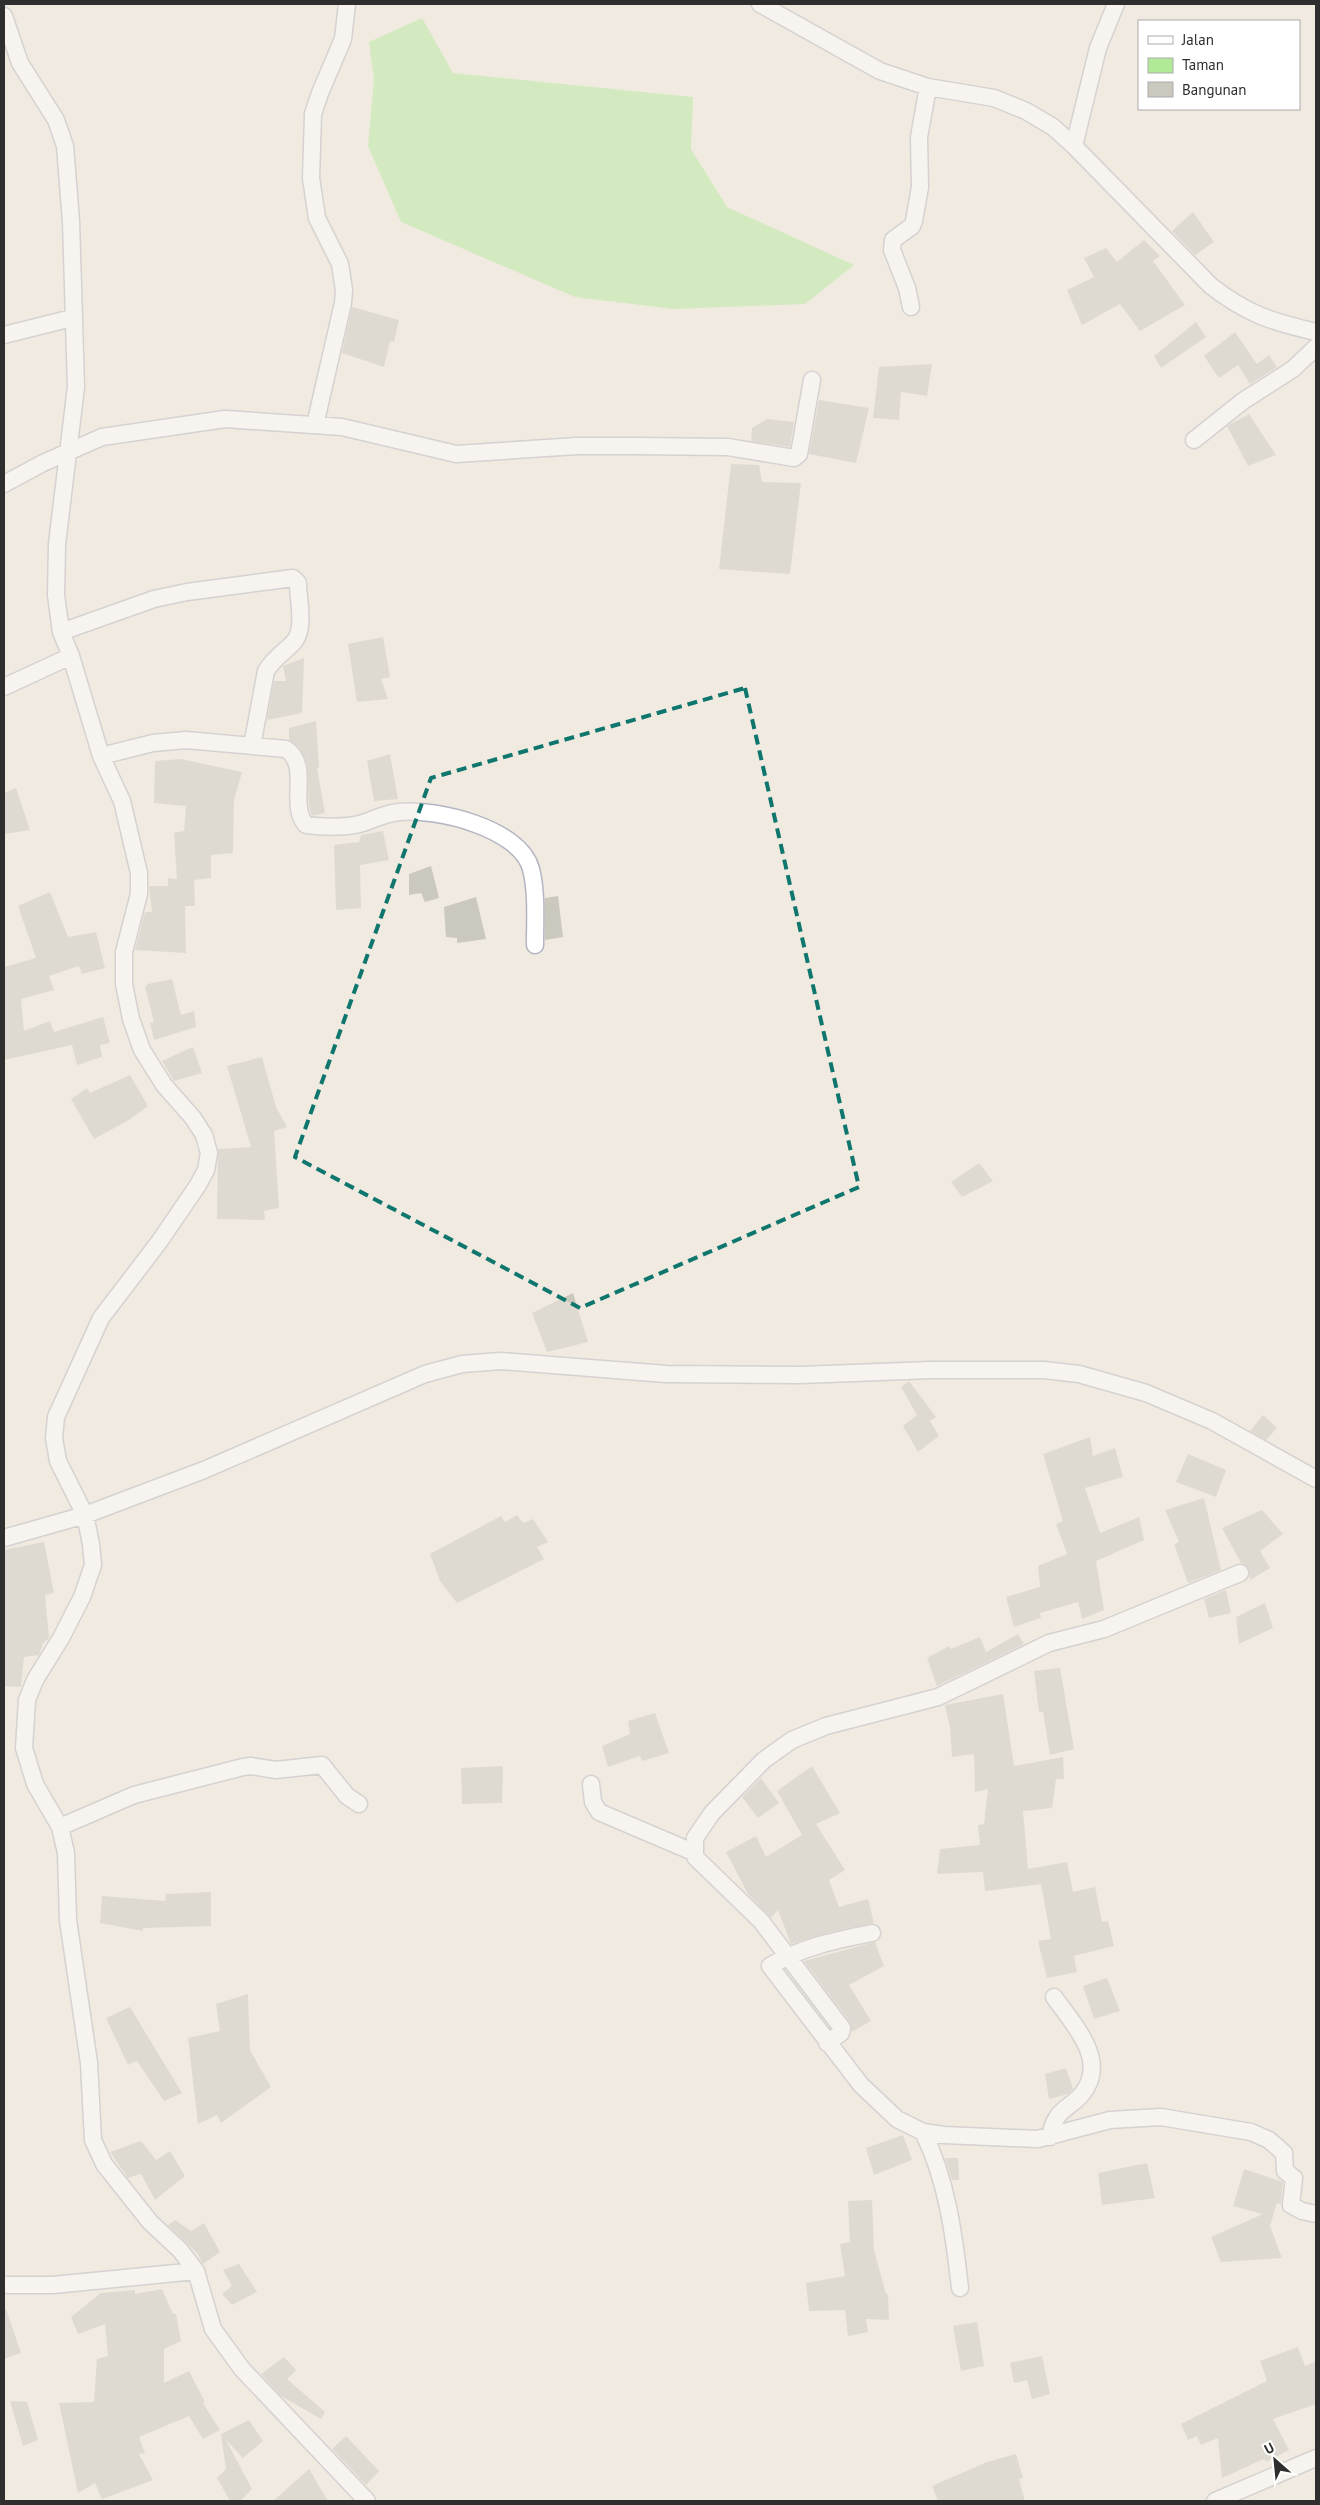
<svg xmlns="http://www.w3.org/2000/svg" width="1320" height="2505" font-family="'PT Sans',sans-serif">
  <style>
    .green { fill: #b0ea99 }
    .building { fill: #cbc8be }
    .lines { fill: none; stroke-linecap: round; stroke-linejoin: round }
    .minor-casing { stroke: #b3b5c2; stroke-width: 19 }
    .minor { stroke: #fff; stroke-width: 16 }
    .marked { fill: none; stroke: #0f766e; stroke-width: 4; stroke-dasharray: 10 6; stroke-linejoin: round }
  </style>
  <rect width="100%" height="100%" fill="#f0eae0"/>
  <path class="green" d="M 422,18 L 453,73 L 693,97 L 691,149 L 727,207 L 854,265 L 805,304 L 674,309 L 575,297 L 401,222 L 368,146 L 374,79 L 369,42 Z"/>
  <path class="building" d="M 1193,212 L 1214,242 L 1195,255 L 1172,231 Z
    M 1144,240 L 1160,256 L 1153,261 L 1185,305 L 1140,331 L 1120,304 L 1082,325 L 1067,290 L 1094,277 L 1084,258 L 1106,248 L 1117,262 Z
    M 352,307 L 399,320 L 394,342 L 390,341 L 384,367 L 342,353 Z
    M 1196,322 L 1206,337 L 1161,368 L 1154,356 Z
    M 1235,332 L 1257,364 L 1269,355 L 1277,367 L 1250,384 L 1238,365 L 1219,378 L 1204,356 Z
    M 932,364 L 927,396 L 901,392 L 899,420 L 873,418 L 879,367 Z
    M 819,400 L 869,408 L 856,463 L 809,454 Z
    M 1249,414 L 1276,455 L 1248,466 L 1227,426 Z
    M 767,419 L 794,422 L 790,447 L 751,441 L 752,428 Z
    M 731,464 L 759,465 L 762,482 L 801,483 L 790,574 L 719,569 Z
    M 383,637 L 390,677 L 381,679 L 388,699 L 357,702 L 348,644 Z
    M 304,658 L 302,713 L 267,720 L 274,681 L 286,681 L 283,666 Z
    M 316,721 L 319,768 L 317,768 L 325,813 L 312,816 L 309,806 L 307,763 L 300,749 L 289,740 L 289,728 Z
    M 390,754 L 398,799 L 374,801 L 367,761 Z
    M 181,759 L 242,772 L 234,800 L 233,853 L 211,855 L 211,878 L 194,880 L 195,906 L 185,906 L 186,953 L 135,950 L 145,912 L 152,912 L 149,886 L 168,886 L 168,878 L 177,879 L 174,833 L 184,831 L 186,806 L 154,803 L 155,761 Z
    M 16,788 L 30,830 L 4,834 L 4,793 Z
    M 383,831 L 389,860 L 360,865 L 361,908 L 336,910 L 334,845 L 359,842 L 361,835 Z
    M 431,866 L 439,898 L 425,902 L 421,893 L 409,895 L 409,874 Z
    M 50,892 L 68,937 L 96,932 L 105,968 L 82,974 L 79,966 L 49,976 L 54,990 L 21,999 L 24,1031 L 50,1021 L 54,1032 L 103,1017 L 110,1043 L 100,1045 L 102,1057 L 77,1065 L 72,1045 L 4,1060 L 4,967 L 36,958 L 18,906 Z
    M 558,896 L 563,937 L 545,940 L 545,898 Z
    M 476,897 L 486,939 L 457,943 L 457,938 L 446,937 L 444,907 Z
    M 172,979 L 181,1015 L 194,1011 L 196,1027 L 154,1040 L 150,1023 L 154,1022 L 145,987 L 148,984 Z
    M 193,1047 L 202,1073 L 174,1081 L 162,1061 Z
    M 262,1057 L 276,1107 L 287,1127 L 274,1131 L 279,1208 L 264,1211 L 265,1220 L 217,1219 L 218,1149 L 251,1147 L 227,1066 Z
    M 130,1075 L 148,1106 L 129,1120 L 94,1139 L 71,1099 L 87,1088 L 90,1093 Z
    M 979,1163 L 993,1181 L 962,1197 L 951,1182 Z
    M 573,1293 L 588,1342 L 547,1352 L 532,1313 Z
    M 909,1381 L 936,1417 L 930,1421 L 939,1436 L 918,1452 L 903,1426 L 917,1415 L 901,1387 Z
    M 1263,1415 L 1277,1428 L 1266,1440 L 1250,1431 Z
    M 1090,1437 L 1093,1456 L 1115,1448 L 1123,1477 L 1085,1488 L 1100,1533 L 1139,1517 L 1144,1540 L 1096,1561 L 1104,1610 L 1082,1619 L 1078,1602 L 1040,1613 L 1041,1618 L 1014,1627 L 1006,1597 L 1040,1587 L 1038,1566 L 1067,1554 L 1056,1524 L 1063,1521 L 1043,1454 Z
    M 1188,1454 L 1226,1470 L 1216,1497 L 1176,1482 Z
    M 1204,1498 L 1221,1570 L 1188,1583 L 1174,1544 L 1179,1542 L 1165,1510 Z
    M 1262,1510 L 1283,1534 L 1260,1551 L 1270,1568 L 1250,1580 L 1249,1569 L 1241,1563 L 1222,1528 Z
    M 517,1515 L 523,1523 L 533,1519 L 548,1542 L 537,1547 L 544,1559 L 457,1603 L 440,1581 L 430,1554 L 501,1516 L 505,1522 Z
    M 44,1542 L 54,1593 L 45,1595 L 49,1638 L 43,1643 L 39,1655 L 24,1657 L 21,1687 L 4,1686 L 4,1550 Z
    M 1226,1590 L 1231,1613 L 1209,1618 L 1204,1599 Z
    M 1265,1603 L 1273,1628 L 1239,1644 L 1236,1617 Z
    M 1018,1634 L 1024,1644 L 937,1686 L 927,1658 L 949,1646 L 951,1649 L 980,1637 L 986,1652 Z
    M 1060,1668 L 1074,1749 L 1050,1755 L 1043,1712 L 1039,1712 L 1034,1671 Z
    M 1003,1694 L 1014,1766 L 1063,1757 L 1064,1779 L 1056,1779 L 1052,1808 L 1023,1811 L 1028,1869 L 1067,1862 L 1073,1892 L 1095,1887 L 1102,1922 L 1108,1921 L 1114,1946 L 1074,1956 L 1077,1972 L 1047,1978 L 1038,1941 L 1051,1939 L 1041,1884 L 985,1891 L 983,1872 L 937,1874 L 940,1849 L 980,1845 L 978,1825 L 984,1824 L 988,1789 L 975,1792 L 974,1754 L 952,1757 L 950,1728 L 945,1705 Z
    M 655,1713 L 669,1753 L 642,1761 L 640,1756 L 608,1767 L 602,1746 L 630,1734 L 628,1721 Z
    M 503,1766 L 502,1803 L 462,1804 L 461,1768 Z
    M 812,1766 L 840,1813 L 816,1824 L 845,1870 L 829,1880 L 839,1907 L 868,1899 L 874,1923 L 830,1932 L 791,1944 L 778,1910 L 771,1918 L 748,1894 L 726,1852 L 756,1836 L 766,1857 L 802,1835 L 777,1791 Z
    M 761,1778 L 779,1803 L 758,1818 L 742,1797 Z
    M 211,1892 L 211,1926 L 143,1928 L 143,1931 L 100,1923 L 102,1896 L 165,1901 L 166,1894 Z
    M 875,1942 L 884,1966 L 849,1985 L 871,2021 L 852,2032 L 850,2022 L 804,1961 Z
    M 1107,1978 L 1120,2011 L 1094,2019 L 1083,1986 Z
    M 248,1994 L 250,2050 L 271,2087 L 221,2123 L 217,2115 L 198,2124 L 188,2038 L 220,2031 L 216,2004 Z
    M 130,2007 L 182,2093 L 164,2101 L 137,2061 L 128,2065 L 106,2018 Z
    M 1066,2068 L 1073,2089 L 1068,2094 L 1049,2099 L 1045,2074 Z
    M 903,2135 L 912,2160 L 874,2175 L 866,2148 Z
    M 141,2141 L 156,2160 L 170,2151 L 185,2176 L 155,2200 L 141,2174 L 128,2178 L 110,2152 Z
    M 945,2158 L 958,2158 L 959,2180 L 952,2180 Z
    M 1147,2163 L 1155,2198 L 1102,2205 L 1098,2173 Z
    M 1244,2169 L 1283,2182 L 1281,2204 L 1277,2203 L 1270,2226 L 1282,2258 L 1221,2262 L 1211,2237 L 1263,2214 L 1233,2206 Z
    M 872,2200 L 874,2250 L 886,2294 L 888,2294 L 889,2320 L 866,2319 L 868,2332 L 848,2336 L 845,2310 L 809,2311 L 806,2283 L 845,2276 L 840,2244 L 850,2242 L 848,2201 Z
    M 175,2220 L 191,2231 L 204,2223 L 220,2252 L 203,2264 L 197,2253 L 168,2225 Z
    M 239,2264 L 257,2292 L 232,2305 L 222,2294 L 232,2286 L 223,2270 Z
    M 162,2289 L 173,2314 L 176,2314 L 181,2341 L 164,2349 L 164,2383 L 189,2371 L 205,2402 L 203,2403 L 220,2430 L 203,2439 L 189,2416 L 139,2437 L 145,2453 L 139,2454 L 153,2480 L 102,2499 L 95,2483 L 78,2493 L 59,2403 L 94,2402 L 97,2359 L 108,2356 L 105,2324 L 78,2334 L 71,2317 L 101,2293 L 135,2290 L 135,2294 Z
    M 6,2309 L 21,2353 L 4,2359 L 4,2310 Z
    M 977,2322 L 984,2366 L 961,2371 L 953,2326 Z
    M 1298,2347 L 1305,2366 L 1316,2361 L 1316,2404 L 1273,2419 L 1289,2450 L 1266,2462 L 1264,2459 L 1222,2478 L 1218,2438 L 1201,2445 L 1197,2436 L 1188,2440 L 1181,2424 L 1267,2381 L 1260,2361 Z
    M 1042,2356 L 1050,2394 L 1032,2399 L 1027,2380 L 1014,2383 L 1010,2363 Z
    M 284,2357 L 296,2370 L 287,2379 L 325,2412 L 321,2419 L 281,2396 L 261,2374 Z
    M 10,2401 L 27,2402 L 38,2440 L 23,2446 Z
    M 249,2420 L 263,2441 L 243,2458 L 226,2440 L 252,2489 L 240,2501 L 230,2501 L 217,2478 L 226,2469 L 221,2434 Z
    M 346,2436 L 379,2471 L 366,2485 L 332,2449 Z
    M 1016,2454 L 1023,2478 L 1019,2479 L 1025,2501 L 938,2501 L 932,2486 L 987,2462 Z
    M 309,2469 L 328,2501 L 273,2501 Z"/>
  <g class="lines">
    <defs>
      <path id="minor" d="M 760,4 L 880,71 L 928,87 L 994,98 L 1026,111 L 1053,127 L 1074,146 L 1211,286 C 1247,314 1272,322 1316,332
        M 4,16 L 20,63 L 56,120 L 65,146 L 71,221 L 76,387 L 57,544 L 56,595 L 61,632 L 71,656 L 101,756 L 122,801 L 139,873 L 139,894 L 124,952 L 124,984 L 131,1019 L 142,1050 L 164,1085 L 193,1118 L 204,1135 L 209,1153 L 206,1170 L 198,1185 L 159,1242 L 101,1318 L 56,1417 L 54,1438 L 58,1461 L 85,1515 L 91,1544 L 93,1565 L 82,1597 L 61,1638 L 35,1680 L 27,1700 L 24,1748 L 35,1784 L 60,1827 L 66,1853 L 68,1920 L 89,2063 L 93,2140 L 104,2164 L 150,2222 L 180,2250 L 196,2271 L 213,2329 L 242,2369 L 367,2501
        M 1074,146 L 1098,48 L 1116,4
        M 911,307 L 907,288 L 892,250 L 893,240 L 912,226 L 914,221 L 920,187 L 919,137 L 928,87
        M 4,335 L 72,318
        M 315,425 L 343,303 L 344,290 L 340,264 L 317,218 L 311,178 L 313,114 L 320,93 L 343,39 L 347,4
        M 1194,440 L 1243,401 L 1293,369 L 1316,347
        M 4,484 L 43,463 L 102,437 L 225,419 L 342,427 L 456,454 L 577,446 L 634,446 L 728,447 L 794,458 L 799,454 L 812,380
        M 61,632 L 154,599 L 187,592 L 293,578 L 298,583 C 298,600 306,630 293,643 C 283,653 273,659 266,671 L 252,746
        M 4,687 L 71,656
        M 101,756 L 153,743 L 186,740 L 286,749 C 311,765 288,805 306,825 C 322,827 348,828 363,823 C 375,819 386,813 399,812 C 436,808 520,828 531,869 C 537,892 535,921 535,945
        M 4,1538 L 85,1515 L 204,1470 L 425,1374 L 462,1364 L 501,1361 L 666,1374 L 801,1375 L 931,1370 L 1044,1370 L 1079,1374 L 1146,1393 L 1212,1421 L 1316,1479
        M 591,1784 L 593,1802 L 599,1812 L 693,1852
        M 60,1827 L 134,1795 L 243,1767 L 251,1766 L 276,1770 L 322,1765 L 347,1796 L 359,1804
        M 872,1933 C 836,1940 802,1947 770,1966 L 861,2085 L 897,2119 L 923,2132 L 944,2135 L 1038,2139 L 1110,2120 L 1161,2117 L 1251,2132 L 1269,2140 L 1284,2153 L 1285,2171 L 1294,2178 L 1291,2205 L 1302,2211 L 1316,2214
        M 827,2043 L 841,2033 L 842,2028 L 761,1921 L 695,1857 L 695,1838 L 712,1813 L 764,1760 L 792,1740 L 826,1726 L 938,1697 L 1049,1643 L 1104,1629 L 1240,1573
        M 923,2132 C 947,2180 954,2235 960,2288
        M 1050,2137 C 1051,2132 1053,2124 1056,2119 C 1061,2109 1074,2104 1081,2095 C 1110,2062 1074,2025 1054,1997
        M 4,2285 L 53,2285 L 196,2271
        M 1215,2501 L 1316,2458"/>
    </defs>
    <use href="#minor" class="minor-casing"/>
    <use href="#minor" class="minor"/>
  </g>
  <path d="M0 0H1320V2505H0ZM 745,688 L 859,1187 L 580,1308 L 295,1157 L 431,778 Z" fill="#f0eae0" fill-opacity=".55" fill-rule="evenodd"/>
  <path class="marked" d="M 745,688 L 859,1187 L 580,1308 L 295,1157 L 431,778 Z"/>
  <rect width="1320" height="2505" fill="none" stroke="#2e2e2e" stroke-width="10"/>
  <rect x="1138" y="20" width="162" height="90" fill="#ffffff" stroke="#ababab"/>
  <rect x="1148" y="36" width="25" height="8" fill="#ffffff" stroke="#ababab"/>
  <text x="1182" y="45" font-size="15" fill="#2e2e2e">Jalan</text>
  <rect x="1148" y="58" width="25" height="15" fill="#b0ea99" stroke="#ababab"/>
  <text x="1182" y="70" font-size="15" fill="#2e2e2e">Taman</text>
  <rect x="1148" y="82" width="25" height="15" fill="#cbc8be" stroke="#ababab"/>
  <text x="1182" y="95" font-size="15" fill="#2e2e2e">Bangunan</text>
  <g transform="translate(1275 2460) rotate(333)" stroke="#ffffff" stroke-width="4" paint-order="stroke">
  <path d="M0-4L9 19L0 12L-9 19Z" fill="#2e2e2e"/>
  <text y="-8" font-size="14" font-weight="bold" text-anchor="middle" fill="#2e2e2e">U</text>
  </g>
</svg>
